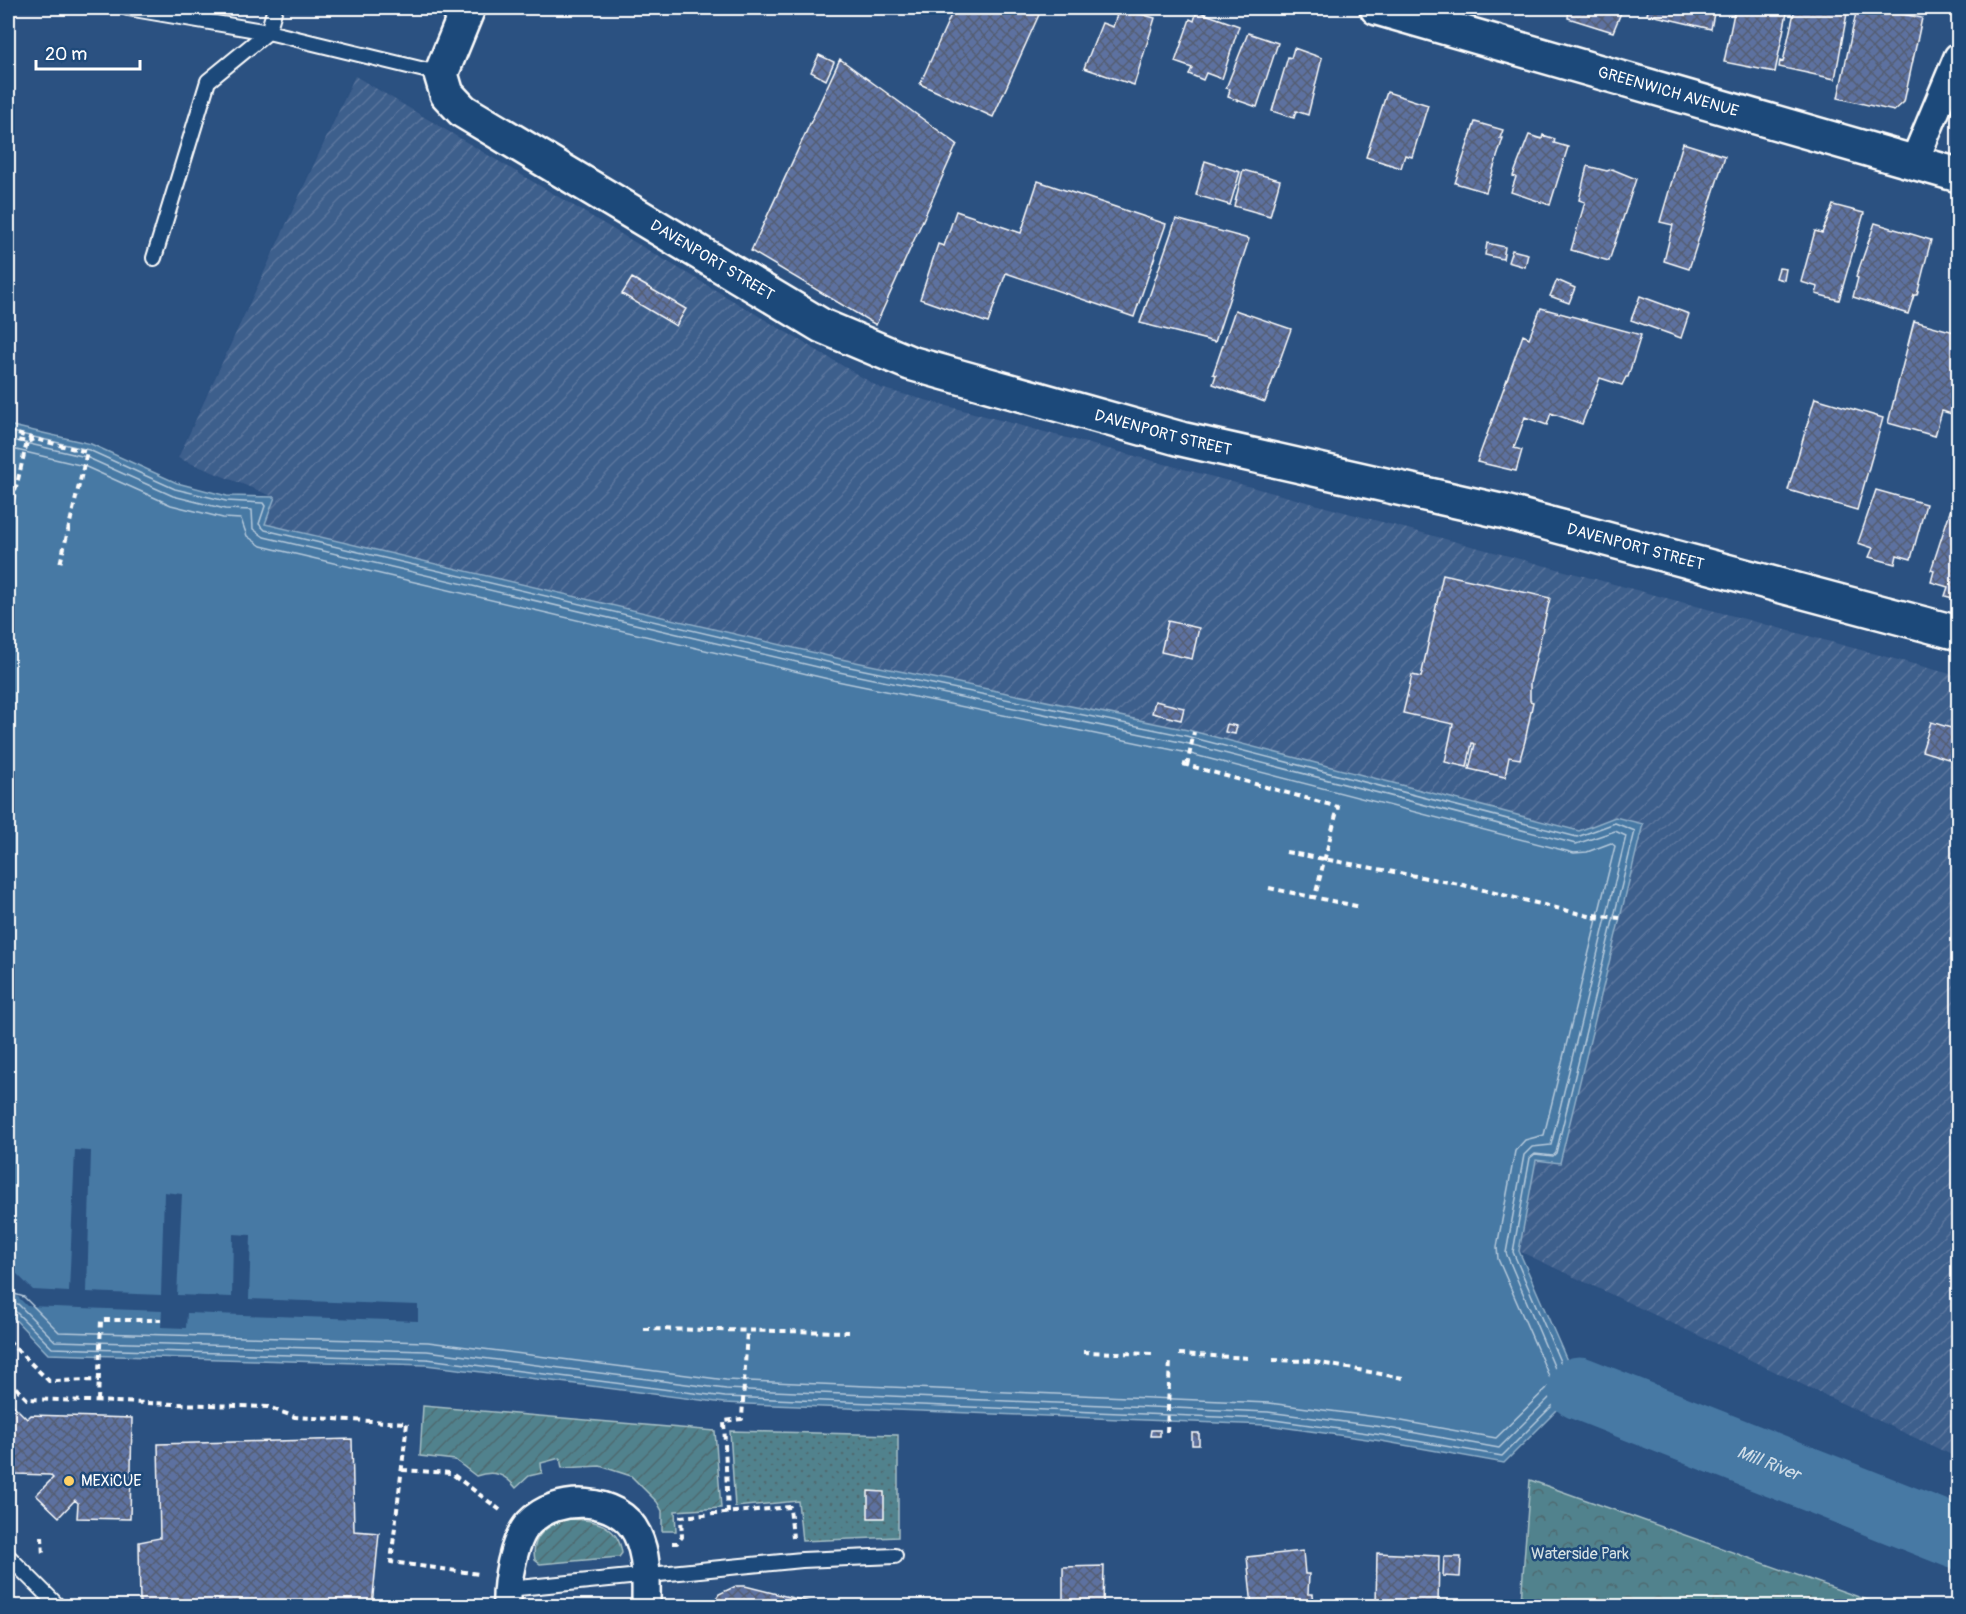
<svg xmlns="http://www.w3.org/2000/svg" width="1966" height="1614" font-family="Pangolin,sans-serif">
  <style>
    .industrial { fill: url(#industrial-furrows) }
    .grass { fill: url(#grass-dots); stroke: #a8c0c6; stroke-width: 1.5 }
    .park { fill: url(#park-crowns); stroke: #a8c0c6; stroke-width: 1.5 }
    .garden { fill: url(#garden-furrows); stroke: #a8c0c6; stroke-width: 1.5 }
    .water { fill: #4779a4; stroke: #91afc8; stroke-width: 1.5 }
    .pier { fill: #2b5181 }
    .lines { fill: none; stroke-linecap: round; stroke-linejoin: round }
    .shore { stroke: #b5c9db; stroke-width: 1.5 }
    .river { stroke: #4779a4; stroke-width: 63 }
    .building { fill: url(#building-cross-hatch); stroke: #fff; stroke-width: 1.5 }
    .lane-casing { stroke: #fff; stroke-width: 18 }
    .street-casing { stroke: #fff; stroke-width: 32 }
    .secondary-casing { stroke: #fff; stroke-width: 38 }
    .path { stroke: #fff; stroke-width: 4; stroke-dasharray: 6 4.5; stroke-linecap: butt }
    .lane { stroke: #1f4a7a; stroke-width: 14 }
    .street { stroke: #1f4a7a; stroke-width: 27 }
    .secondary { stroke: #1f4a7a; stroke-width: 33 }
    .poi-dot { fill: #ffd166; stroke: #1f4a7a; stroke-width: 2 }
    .labels { text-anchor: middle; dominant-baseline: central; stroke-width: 5; stroke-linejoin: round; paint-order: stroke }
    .street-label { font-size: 16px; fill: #fff; stroke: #1f4a7a }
    .poi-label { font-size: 16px; fill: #fff; stroke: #1f4a7a; text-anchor: start }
    .park-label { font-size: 16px; fill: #d4e0e2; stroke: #1f4a7a }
    .water-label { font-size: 18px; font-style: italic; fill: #d1dee8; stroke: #1f4a7a }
  </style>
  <defs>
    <pattern id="industrial-furrows" width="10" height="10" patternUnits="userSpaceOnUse" patternTransform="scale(1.5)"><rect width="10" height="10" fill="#3e5e8c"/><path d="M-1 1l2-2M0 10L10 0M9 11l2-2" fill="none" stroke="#5b769d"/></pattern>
    <pattern id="grass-dots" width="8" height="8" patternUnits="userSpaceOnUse" patternTransform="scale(1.5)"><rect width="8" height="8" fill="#51828d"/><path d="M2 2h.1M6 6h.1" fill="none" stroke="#4f6a70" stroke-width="1.8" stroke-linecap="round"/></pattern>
    <pattern id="park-crowns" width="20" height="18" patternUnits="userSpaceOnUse" patternTransform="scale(1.5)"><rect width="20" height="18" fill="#51828d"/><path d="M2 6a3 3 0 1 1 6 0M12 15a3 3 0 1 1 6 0" fill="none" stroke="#4f6a70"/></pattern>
    <pattern id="garden-furrows" width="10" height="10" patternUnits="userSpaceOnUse" patternTransform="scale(1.5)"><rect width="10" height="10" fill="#51828d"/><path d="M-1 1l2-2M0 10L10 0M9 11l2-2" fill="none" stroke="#4f6a70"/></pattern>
    <pattern id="building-cross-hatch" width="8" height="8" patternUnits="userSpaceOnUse" patternTransform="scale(1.5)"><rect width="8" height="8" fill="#5d71a0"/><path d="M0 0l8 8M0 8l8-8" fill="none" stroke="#545d72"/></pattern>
  </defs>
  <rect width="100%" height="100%" fill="#2b5181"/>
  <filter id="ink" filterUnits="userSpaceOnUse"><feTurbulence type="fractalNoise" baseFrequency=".0167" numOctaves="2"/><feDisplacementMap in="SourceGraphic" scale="12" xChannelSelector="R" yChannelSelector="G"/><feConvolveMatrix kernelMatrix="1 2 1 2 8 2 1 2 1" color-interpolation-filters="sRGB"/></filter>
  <g filter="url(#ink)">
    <path class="industrial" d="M 355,76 L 880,388 L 1958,676 L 1958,1458 L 1519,1251 L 1536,1159 L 1560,1162 L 1643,824 L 1615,817 L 1579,831 L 1188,730 L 841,659 L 265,524 L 274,497 L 178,458 Z"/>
    <path class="grass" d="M 730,1431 L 898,1435 L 898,1537 L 802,1541 L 798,1501 L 735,1507 Z"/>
    <path class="park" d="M 1530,1480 L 1884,1606 L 1534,1606 L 1521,1602 Z"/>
    <path class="garden" d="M 423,1406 L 715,1431 L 721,1508 L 675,1511 L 676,1531 L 662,1531 L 662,1511 L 657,1502 L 631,1476 L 600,1466 L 562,1468 L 560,1458 L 541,1463 L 542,1473 L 529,1476 L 516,1488 C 505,1474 494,1470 476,1476 L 455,1460 L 420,1456 Z
      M 569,1519 C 593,1519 618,1524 622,1553 L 619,1557 L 540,1564 L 535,1560 C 530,1536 548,1524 569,1519 Z"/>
    <path class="water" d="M 8,425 L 91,444 L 177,483 L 227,496 L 275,497 L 265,524 L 841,659 L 1188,730 L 1579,831 L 1615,817 L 1643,824 L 1560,1163 L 1536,1160 L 1519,1251 L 1579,1388 L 1504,1463 L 1381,1441 L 1267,1425 L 724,1403 L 426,1365 L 48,1354 L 8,1312 Z"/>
    <path class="pier" d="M 75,1150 L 91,1151 L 87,1292 L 161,1295 L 164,1192 L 182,1194 L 177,1295 L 232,1297 L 233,1234 L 251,1235 L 249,1299 L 418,1305 L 418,1321 L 187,1313 L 186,1328 L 161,1327 L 162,1311 L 27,1306 L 8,1287 L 8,1265 L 33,1290 L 69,1292 Z"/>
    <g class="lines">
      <path class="shore" d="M 8,431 L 89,450 L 175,489 L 226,501 L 263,503 L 265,506 L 259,524 L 265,530 L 840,665 L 1186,736 L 1577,837 L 1615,823 L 1635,831 L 1556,1153 L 1553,1156 L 1535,1154 L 1530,1158 L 1513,1252 L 1571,1387 L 1502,1456 L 1382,1435 L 1267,1419 L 725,1397 L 427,1359 L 52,1348 L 14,1310 L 8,1309
        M 8,439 L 86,457 L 173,496 L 225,509 L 252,510 L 253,529 L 264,537 L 839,672 L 1185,743 L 1576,844 L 1615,831 L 1626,836 L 1551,1145 L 1532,1147 L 1524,1155 L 1506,1253 L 1562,1385 L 1499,1448 L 1383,1427 L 1268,1412 L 726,1389 L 427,1351 L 55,1341 L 18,1304 L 8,1301
        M 8,448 L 84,466 L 171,505 L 223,518 L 241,519 L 247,536 L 261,546 L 837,681 L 1183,752 L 1574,853 L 1587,852 L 1611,843 L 1615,846 L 1544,1135 L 1525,1140 L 1515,1151 L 1497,1247 L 1498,1259 L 1552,1383 L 1496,1438 L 1385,1418 L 1269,1403 L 726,1380 L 428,1342 L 59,1332 L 24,1297 L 8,1292"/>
      <path class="river" id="s1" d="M 1579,1388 L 1958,1538"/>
    </g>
    <path class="building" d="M 954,8 L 1042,8 L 993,117 L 920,84 Z
      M 1119,8 L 1155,18 L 1134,85 L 1084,68 L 1102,23 L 1113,27 Z
      M 1569,8 L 1623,8 L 1613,32 L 1568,18 Z
      M 1649,8 L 1715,8 L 1711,29 L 1647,14 Z
      M 1735,8 L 1788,8 L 1775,72 L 1724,62 Z
      M 1795,8 L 1848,8 L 1835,79 L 1779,67 L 1780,61 L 1783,62 Z
      M 1857,8 L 1873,8 L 1922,18 L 1904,102 L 1894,111 L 1838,98 Z
      M 1197,11 L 1239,26 L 1222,79 L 1206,73 L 1203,80 L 1189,74 L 1192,68 L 1175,62 L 1190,19 L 1194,21 Z
      M 1248,33 L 1278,43 L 1257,107 L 1228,97 L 1230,89 L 1226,88 Z
      M 1294,48 L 1322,58 L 1308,115 L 1296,111 L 1294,118 L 1272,111 L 1288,57 L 1291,58 Z
      M 819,55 L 834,62 L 826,80 L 811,72 Z
      M 840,59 L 957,144 L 876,325 L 751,251 Z
      M 1387,92 L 1428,105 L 1412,157 L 1405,155 L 1401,168 L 1366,157 Z
      M 1475,122 L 1503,130 L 1500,138 L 1503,138 L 1486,192 L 1455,183 Z
      M 1529,135 L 1542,139 L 1543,135 L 1555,139 L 1554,143 L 1568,147 L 1550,205 L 1511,192 L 1516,177 L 1513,176 Z
      M 1683,143 L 1725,156 L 1689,269 L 1664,261 L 1673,225 L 1660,222 Z
      M 1205,161 L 1240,172 L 1230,205 L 1196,195 Z
      M 1587,166 L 1607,171 L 1612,169 L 1636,179 L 1609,261 L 1571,250 L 1585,202 L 1579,200 Z
      M 1243,170 L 1280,180 L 1270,216 L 1234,206 Z
      M 1038,181 L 1166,224 L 1134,317 L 1006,273 L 988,323 L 920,299 L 938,244 L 944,246 L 956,211 L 1021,233 Z
      M 1833,205 L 1864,213 L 1839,300 L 1816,294 L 1818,287 L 1801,282 L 1815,231 L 1822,233 Z
      M 1176,219 L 1249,239 L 1215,342 L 1140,323 Z
      M 1875,223 L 1931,240 L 1917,295 L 1914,295 L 1908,314 L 1853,297 L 1858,278 L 1856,277 Z
      M 1487,243 L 1505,247 L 1503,259 L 1485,255 Z
      M 1512,250 L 1528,254 L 1525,267 L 1508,262 Z
      M 1779,268 L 1786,269 L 1784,280 L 1776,278 Z
      M 632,278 L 686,309 L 676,326 L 622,294 Z
      M 1557,280 L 1575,288 L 1569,303 L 1550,296 Z
      M 1640,296 L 1689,314 L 1681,338 L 1631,320 Z
      M 1541,308 L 1641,335 L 1628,377 L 1626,377 L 1622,385 L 1600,378 L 1582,424 L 1551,413 L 1547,425 L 1525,417 L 1514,448 L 1522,450 L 1516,471 L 1477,462 L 1523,335 L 1529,338 Z
      M 1235,310 L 1291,329 L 1265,402 L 1213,384 L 1216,375 L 1213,374 Z
      M 1914,321 L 1958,333 L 1958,416 L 1942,411 L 1935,436 L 1888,423 Z
      M 1815,398 L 1883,418 L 1857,510 L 1788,490 Z
      M 1958,487 L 1958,595 L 1957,599 L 1945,596 L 1948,587 L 1931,582 L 1934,571 L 1931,570 Z
      M 1876,490 L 1926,504 L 1911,559 L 1897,555 L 1895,564 L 1869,557 L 1873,548 L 1858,543 Z
      M 1443,574 L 1550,598 L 1530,683 L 1530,701 L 1533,702 L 1525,741 L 1520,759 L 1509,757 L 1505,777 L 1469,769 L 1475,744 L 1472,743 L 1467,767 L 1445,762 L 1453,724 L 1403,713 L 1412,675 L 1421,677 Z
      M 1168,621 L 1199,628 L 1192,659 L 1161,652 Z
      M 1155,701 L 1184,708 L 1181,720 L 1152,713 Z
      M 1931,722 L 1958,730 L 1958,762 L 1922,751 Z
      M 1227,724 L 1237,726 L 1235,734 L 1225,732 Z
      M 8,1400 L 27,1419 L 31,1415 L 132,1418 L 130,1519 L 77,1518 L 78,1503 L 75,1500 L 59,1517 L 36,1495 L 53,1478 L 50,1475 L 15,1474 L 8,1467 Z
      M 1151,1430 L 1160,1430 L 1160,1436 L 1150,1436 Z
      M 1192,1433 L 1199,1433 L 1199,1445 L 1192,1445 Z
      M 352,1439 L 354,1531 L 379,1533 L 372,1606 L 140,1606 L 139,1542 L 160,1538 L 158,1444 Z
      M 868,1491 L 884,1492 L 884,1518 L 868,1518 Z
      M 1303,1551 L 1305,1574 L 1309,1574 L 1308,1594 L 1313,1594 L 1314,1604 L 1309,1606 L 1252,1606 L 1247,1557 Z
      M 1377,1553 L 1439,1556 L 1438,1606 L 1376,1606 Z
      M 1444,1557 L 1461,1557 L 1460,1577 L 1443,1576 Z
      M 1104,1566 L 1103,1606 L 1063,1606 L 1063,1567 Z
      M 736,1586 L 745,1586 L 825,1606 L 711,1606 L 719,1594 Z"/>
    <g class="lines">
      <defs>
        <path id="lane" d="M 128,8 L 268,32 L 441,74
          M 154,258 L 208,81 L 268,32 L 275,8
          M 8,1556 L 58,1606
          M 508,1589 L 802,1560 L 895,1556"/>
        <path id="street" d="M 1914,162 L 1958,57
          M 507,1606 C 506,1584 513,1540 529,1523 C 556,1494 619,1496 637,1534 C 648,1557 646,1582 646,1606"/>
        <g id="secondary">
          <path id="s2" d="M 468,8 L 441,74 L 447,94 L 463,111 L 822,326 L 910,363 L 1181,439 L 1505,512 L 1958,633"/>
          <path id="s3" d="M 1377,8 L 1958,175"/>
        </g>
      </defs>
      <use href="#lane" class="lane-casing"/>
      <use href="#street" class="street-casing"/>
      <use href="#secondary" class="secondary-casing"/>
      <path class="path" d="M 8,431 L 34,439
        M 8,438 L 27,442 L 35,439 L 87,452 L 60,564
        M 8,521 L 27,442
        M 1183,764 L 1338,807 L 1315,896
        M 1187,766 L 1194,732
        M 1286,852 L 1459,884 L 1601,919
        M 1269,888 L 1361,907
        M 1594,915 L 1620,918
        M 644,1329 L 849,1332
        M 8,1341 L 49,1381 L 99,1380
        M 1083,1352 L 1154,1354
        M 1179,1354 L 1249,1358
        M 1273,1360 L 1306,1361
        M 1304,1360 L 1403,1378
        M 8,1380 L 27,1399 L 268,1407 L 295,1417 L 407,1423 L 391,1562 L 479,1574
        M 98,1401 L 101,1320 L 161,1320
        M 1167,1432 L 1170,1359
        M 402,1470 L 451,1473 L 500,1510
        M 728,1513 L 724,1421 L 742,1419 L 747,1330
        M 42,1536 L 43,1557
        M 672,1543 L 677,1543 L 682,1537 L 681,1517 L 790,1507 L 793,1538"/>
      <use href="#lane" class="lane"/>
      <use href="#street" class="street"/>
      <use href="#secondary" class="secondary"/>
    </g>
  </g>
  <circle class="poi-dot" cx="69" cy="1481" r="6"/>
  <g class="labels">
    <g class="street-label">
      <text stroke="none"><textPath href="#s3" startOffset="303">GREENWICH AVENUE</textPath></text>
      <text stroke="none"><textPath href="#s2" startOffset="406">DAVENPORT STREET</textPath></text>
      <text stroke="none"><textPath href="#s2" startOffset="892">DAVENPORT STREET</textPath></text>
      <text stroke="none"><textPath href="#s2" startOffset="1378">DAVENPORT STREET</textPath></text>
    </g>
    <g class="poi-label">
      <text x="81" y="1481">MEXiCUE</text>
    </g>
    <g class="park-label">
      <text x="1580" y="1554">Waterside Park</text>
    </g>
    <g class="water-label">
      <text stroke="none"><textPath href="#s1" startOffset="204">Mill River</textPath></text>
    </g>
  </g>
  <rect width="1966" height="1614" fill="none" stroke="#1f4a7a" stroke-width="30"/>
  <rect x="15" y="15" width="1936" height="1584" fill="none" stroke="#fff" stroke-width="2" filter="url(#ink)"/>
  <path d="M36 60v9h104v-9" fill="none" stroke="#ffffff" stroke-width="3"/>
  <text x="45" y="60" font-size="18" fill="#ffffff" stroke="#1f4a7a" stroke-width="4.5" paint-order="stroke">20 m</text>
</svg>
